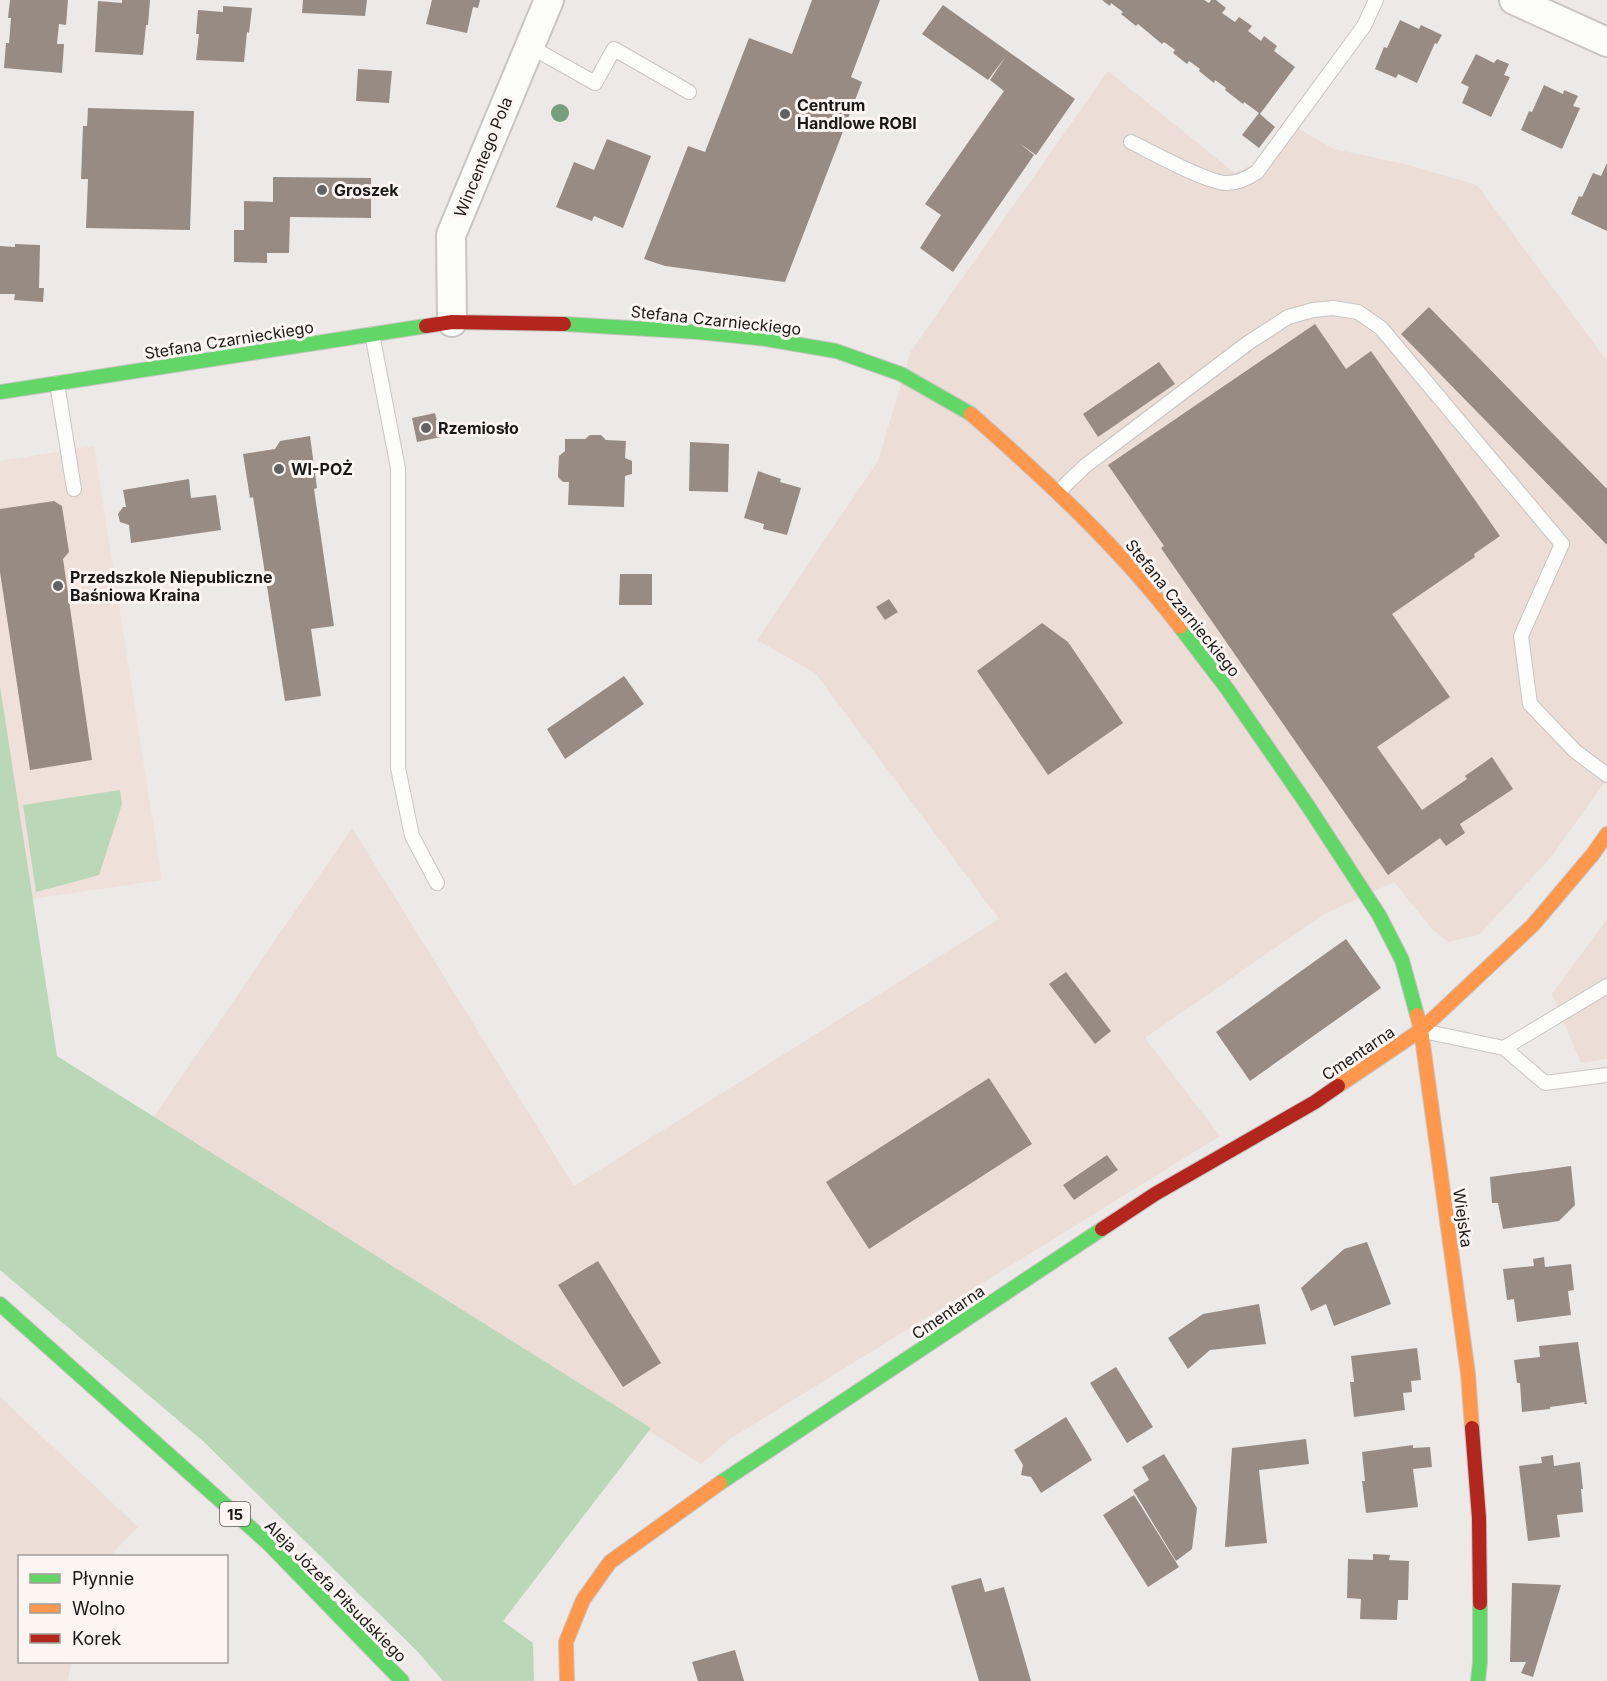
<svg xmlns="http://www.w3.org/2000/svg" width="1607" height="1681" font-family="Inter,sans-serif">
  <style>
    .industrial { fill: #ecddd7 }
    .education { fill: #efe1d9 }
    .green { fill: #bad8b8 }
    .building { fill: #988b83 }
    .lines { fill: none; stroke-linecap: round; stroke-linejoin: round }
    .lane-casing { stroke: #c8c5c3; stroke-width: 16 }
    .street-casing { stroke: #c8c5c3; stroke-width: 32 }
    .fast-casing { stroke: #c8c5c3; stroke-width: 16 }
    .slow-casing { stroke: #c8c5c3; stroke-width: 16 }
    .jam-casing { stroke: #c8c5c3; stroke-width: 16 }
    .lane { stroke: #fcfcfb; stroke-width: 14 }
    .street { stroke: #fcfcfb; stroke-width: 28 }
    .fast { stroke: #63d668; stroke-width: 14 }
    .slow { stroke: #ff974d; stroke-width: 14 }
    .jam { stroke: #b3261e; stroke-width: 14 }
    .tree { fill: #779e7b }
    .poi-dot { fill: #646260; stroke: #fdf5f2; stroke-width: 2 }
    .labels { text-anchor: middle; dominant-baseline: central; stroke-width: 6; stroke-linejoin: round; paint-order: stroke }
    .shield { fill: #fdf5f2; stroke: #5f5b59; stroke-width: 1.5 }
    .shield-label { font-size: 15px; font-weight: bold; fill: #1b1918 }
    .poi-label { font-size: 16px; font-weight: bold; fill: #1b1918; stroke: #fdf5f2; text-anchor: start }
    .street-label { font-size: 16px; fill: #1b1918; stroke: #fdf5f2 }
  </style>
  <rect width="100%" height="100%" fill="#ede9e7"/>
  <path class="industrial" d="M 1108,71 L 1235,173 L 1258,162 L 1285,121 L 1334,149 L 1405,164 L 1477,185 L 1607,361 L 1607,779 L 1551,857 L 1479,935 L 1448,942 L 1433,930 L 1394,882 L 1324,914 L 1145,1038 L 1220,1136 L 730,1439 L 701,1464 L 154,1117 L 352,828 L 574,1186 L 999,919 L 815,673 L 757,640 L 878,461 L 911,351 Z
    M 1607,919 L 1607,1059 L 1581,1063 L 1552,994 Z
    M 0,1397 L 138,1527 L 110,1556 L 20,1556 L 20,1662 L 71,1662 L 68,1681 L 0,1681 Z"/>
  <path class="education" d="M 94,446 L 162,880 L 32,899 L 0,686 L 0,461 Z"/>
  <path class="green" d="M 0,686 L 57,1056 L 651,1428 L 503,1621 L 533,1643 L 534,1681 L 443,1681 L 417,1651 L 204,1442 L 0,1270 Z
    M 120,790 L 122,804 L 99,875 L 36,892 L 23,805 Z"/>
  <path class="building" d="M 10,0 L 68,0 L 66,25 L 59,24 L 57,44 L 64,44 L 62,73 L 4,68 L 6,43 L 9,43 L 11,18 L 8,18 Z
    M 122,0 L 150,0 L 148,25 L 146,25 L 143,55 L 95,52 L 98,1 L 122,3 Z
    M 303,0 L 367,0 L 365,16 L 302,13 Z
    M 432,0 L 480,0 L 478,8 L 473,7 L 467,33 L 426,24 Z
    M 812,0 L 880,0 L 851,77 L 862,82 L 785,282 L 665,266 L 644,259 L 688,146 L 705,152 L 749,38 L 792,54 Z
    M 1102,0 L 1204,0 L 1209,3 L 1211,0 L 1216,0 L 1226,8 L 1222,13 L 1235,22 L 1239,17 L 1252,26 L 1248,31 L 1261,41 L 1264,36 L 1277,46 L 1274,51 L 1295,67 L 1260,114 L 1275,127 L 1259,148 L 1242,135 L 1259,113 L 1244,102 L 1243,104 L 1225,90 L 1226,88 L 1215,80 L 1214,83 L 1199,71 L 1200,69 L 1189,61 L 1187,64 L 1173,53 L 1175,50 L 1164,42 L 1162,44 L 1138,24 L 1136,26 L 1121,14 L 1123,12 L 1111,3 L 1110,6 Z
    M 943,5 L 1075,99 L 1036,155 L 1019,143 L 1034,155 L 953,272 L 920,248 L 941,215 L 925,204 L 1004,91 L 990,80 L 1006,56 L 988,80 L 922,34 Z
    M 223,6 L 252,8 L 249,33 L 247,32 L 244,62 L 196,60 L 199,34 L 196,34 L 198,10 L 223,12 Z
    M 1400,20 L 1419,29 L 1421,25 L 1442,35 L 1437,44 L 1435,43 L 1417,83 L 1398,74 L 1396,78 L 1375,69 L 1384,47 L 1387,48 Z
    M 1476,54 L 1494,63 L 1497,59 L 1509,64 L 1504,75 L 1510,77 L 1491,117 L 1462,103 L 1469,87 L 1461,83 Z
    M 358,69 L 392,71 L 389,103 L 356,101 Z
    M 1544,85 L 1563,94 L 1564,90 L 1578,96 L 1573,106 L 1580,108 L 1562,149 L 1521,130 L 1529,111 L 1532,112 Z
    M 88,108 L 194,111 L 190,230 L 86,228 L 88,179 L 81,179 L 83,126 L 87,126 Z
    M 607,139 L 651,156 L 623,228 L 594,216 L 592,221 L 556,207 L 574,162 L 594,170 Z
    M 1607,163 L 1607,231 L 1571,214 L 1579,196 L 1582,197 L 1593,173 L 1601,176 Z
    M 273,177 L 371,178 L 371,218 L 290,217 L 289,253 L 267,253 L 267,263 L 234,262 L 234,230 L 244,230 L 244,201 L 273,202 Z
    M 15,244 L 40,245 L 39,288 L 44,288 L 43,302 L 14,300 L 15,294 L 0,294 L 0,246 L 15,247 Z
    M 1429,307 L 1607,489 L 1607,545 L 1401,334 Z
    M 1315,324 L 1346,369 L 1371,351 L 1500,536 L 1474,554 L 1475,557 L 1392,614 L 1450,697 L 1377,747 L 1422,810 L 1467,779 L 1465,776 L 1492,757 L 1513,789 L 1460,824 L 1465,833 L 1446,846 L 1440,838 L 1388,875 L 1161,548 L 1164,546 L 1108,465 Z
    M 1159,362 L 1175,384 L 1098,437 L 1083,414 Z
    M 435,413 L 441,437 L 417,442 L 412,418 Z
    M 590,435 L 601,435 L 606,440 L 626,441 L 625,458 L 632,461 L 632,474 L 625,476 L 624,507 L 568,505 L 569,482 L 563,482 L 558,477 L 559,456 L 565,451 L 565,439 L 585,439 Z
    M 310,436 L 317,488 L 314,489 L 334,626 L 311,629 L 321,696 L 285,701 L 253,497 L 250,498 L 243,454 L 275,449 L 280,441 Z
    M 690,442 L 729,444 L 728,492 L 689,491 Z
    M 758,471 L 781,479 L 780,482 L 801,488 L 787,535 L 763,529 L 764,524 L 744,518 Z
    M 189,479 L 191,498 L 216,495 L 221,530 L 131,543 L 129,525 L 120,522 L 118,514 L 123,507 L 126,507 L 123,490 Z
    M 54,501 L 62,506 L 69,552 L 63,559 L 92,760 L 30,770 L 0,572 L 0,509 Z
    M 620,574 L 652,574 L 652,605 L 619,605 Z
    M 889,599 L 898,612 L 885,620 L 876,607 Z
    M 1042,623 L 1068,642 L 1123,723 L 1048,775 L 977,671 Z
    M 624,676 L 644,704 L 565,759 L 547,729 Z
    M 1346,939 L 1381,988 L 1250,1081 L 1216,1032 Z
    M 1066,972 L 1111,1031 L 1095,1044 L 1049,984 Z
    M 989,1078 L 1032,1144 L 869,1249 L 826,1182 Z
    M 1107,1155 L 1118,1170 L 1074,1200 L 1063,1185 Z
    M 1571,1166 L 1575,1205 L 1559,1221 L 1503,1229 L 1498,1203 L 1492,1203 L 1490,1177 Z
    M 1367,1242 L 1391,1304 L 1334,1326 L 1326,1304 L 1311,1311 L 1301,1288 L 1344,1249 Z
    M 1544,1257 L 1545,1267 L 1571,1264 L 1574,1290 L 1568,1291 L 1571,1315 L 1517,1322 L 1514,1299 L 1507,1300 L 1503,1269 L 1534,1266 L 1533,1259 Z
    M 598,1261 L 661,1363 L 623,1387 L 558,1285 Z
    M 1259,1304 L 1266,1344 L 1210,1350 L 1188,1369 L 1168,1338 L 1203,1314 Z
    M 1578,1342 L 1587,1404 L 1584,1404 L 1585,1402 L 1550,1407 L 1550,1409 L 1522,1412 L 1520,1383 L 1517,1383 L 1514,1360 L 1540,1357 L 1539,1346 Z
    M 1417,1348 L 1421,1380 L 1411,1381 L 1412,1392 L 1403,1393 L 1405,1410 L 1354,1417 L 1350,1382 L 1354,1382 L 1351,1356 Z
    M 1116,1367 L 1153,1427 L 1127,1443 L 1090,1383 Z
    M 1066,1417 L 1092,1460 L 1041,1493 L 1031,1477 L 1021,1475 L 1023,1465 L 1014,1450 Z
    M 1306,1439 L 1309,1464 L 1259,1470 L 1267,1543 L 1225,1547 L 1232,1448 Z
    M 1413,1445 L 1413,1448 L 1430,1447 L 1432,1467 L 1413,1469 L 1418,1507 L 1366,1513 L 1362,1481 L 1365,1481 L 1362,1452 Z
    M 1164,1454 L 1197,1508 L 1192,1549 L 1176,1561 L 1133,1490 L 1149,1480 L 1142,1467 Z
    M 1553,1455 L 1554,1466 L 1580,1462 L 1583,1489 L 1581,1489 L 1583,1512 L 1557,1515 L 1560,1537 L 1528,1541 L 1519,1466 L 1542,1463 L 1541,1457 Z
    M 1134,1495 L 1179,1567 L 1148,1587 L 1103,1515 Z
    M 1373,1554 L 1390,1555 L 1389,1560 L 1409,1561 L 1408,1600 L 1398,1600 L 1397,1620 L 1360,1619 L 1361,1599 L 1347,1598 L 1348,1559 L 1373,1560 Z
    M 981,1578 L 985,1592 L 1004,1587 L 1031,1681 L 979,1681 L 951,1586 Z
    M 1512,1583 L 1561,1585 L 1533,1677 L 1521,1673 L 1526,1662 L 1510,1662 Z
    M 735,1650 L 744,1681 L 698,1681 L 692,1662 Z"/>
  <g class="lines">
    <defs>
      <path id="lane" d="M 529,46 L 595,83 L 614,49 L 689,92
        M 1131,142 C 1150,151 1209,184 1227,183 C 1238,183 1248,178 1257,172 L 1364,26 L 1376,0
        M 372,334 L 398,468 L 398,768 L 412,836 L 437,883
        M 57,383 L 74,489
        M 1058,492 L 1085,466 L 1248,343 L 1288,317 L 1313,310 L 1333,308 L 1358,312 L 1381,328 L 1562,544 L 1521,636 L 1530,704 L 1575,751 L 1607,775
        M 1423,1031 L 1504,1048 L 1545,1083 L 1607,1075
        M 1504,1048 L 1607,986"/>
      <path id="street" d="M 1514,0 L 1607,42
        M 452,322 L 451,235 L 549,0"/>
      <path id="fast" d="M 564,324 L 698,332 L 766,339 L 836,351 L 901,374 L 971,414
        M 0,392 L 426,326
        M 1180,627 L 1228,690 L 1308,806 L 1379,915 L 1402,960 L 1417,1015
        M 0,1304 L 269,1544 L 402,1681
        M 720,1483 L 1102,1229
        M 1478,1681 L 1480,1662 L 1480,1603"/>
      <path id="slow" d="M 971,414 C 1046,480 1119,547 1180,627
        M 1417,1015 L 1421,1030 L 1468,1374 L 1472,1428
        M 1338,1086 L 1421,1030 L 1533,925 L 1593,854 L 1607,834
        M 567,1681 L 566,1642 L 583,1600 L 610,1562 L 720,1483"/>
      <path id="jam" d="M 426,326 L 452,322 L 564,324
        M 1102,1229 L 1155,1194 L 1315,1102 L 1338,1086
        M 1472,1428 L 1479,1518 L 1480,1603"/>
    </defs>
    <use href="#lane" class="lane-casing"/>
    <use href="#street" class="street-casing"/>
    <use href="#fast" class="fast-casing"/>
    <use href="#slow" class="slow-casing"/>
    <use href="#jam" class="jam-casing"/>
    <use href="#lane" class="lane"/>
    <use href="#street" class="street"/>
    <use href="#fast" class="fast"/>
    <use href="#slow" class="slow"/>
    <use href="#jam" class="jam"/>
  </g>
  <circle class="tree" cx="560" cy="113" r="9"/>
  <g class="poi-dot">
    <circle cx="785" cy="114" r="6"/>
    <circle cx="322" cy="190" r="6"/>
    <circle cx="426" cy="428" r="6"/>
    <circle cx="279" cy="469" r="6"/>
    <circle cx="58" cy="586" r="6"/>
  </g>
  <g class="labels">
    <rect class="shield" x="220" y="1502" width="30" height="24" rx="4.5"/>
    <g class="shield-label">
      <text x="235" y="1514">15</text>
    </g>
    <g class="poi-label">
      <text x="797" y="105">Centrum<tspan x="797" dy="18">Handlowe ROBI</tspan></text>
      <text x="334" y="190">Groszek</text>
      <text x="438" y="428">Rzemiosło</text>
      <text x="291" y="469">WI-POŻ</text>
      <text x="70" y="577">Przedszkole Niepubliczne<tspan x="70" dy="18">Baśniowa Kraina</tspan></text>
    </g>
    <g class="street-label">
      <text transform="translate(483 157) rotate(-68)">Wincentego Pola</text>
      <text transform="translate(716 320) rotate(6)">Stefana Czarnieckiego</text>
      <text transform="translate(229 340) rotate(-9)">Stefana Czarnieckiego</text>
      <text transform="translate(1183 608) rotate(51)">Stefana Czarnieckiego</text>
      <text transform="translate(1358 1053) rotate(-34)">Cmentarna</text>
      <text transform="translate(1463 1218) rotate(82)">Wiejska</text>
      <text transform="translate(948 1312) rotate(-34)">Cmentarna</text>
      <text transform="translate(336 1591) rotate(45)">Aleja Józefa Piłsudskiego</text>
    </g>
  </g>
  <rect x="18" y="1555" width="210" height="108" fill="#fdf5f2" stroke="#a39d9b" stroke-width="1.5"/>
  <rect x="30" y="1574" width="30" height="9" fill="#63d668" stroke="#a39d9b" stroke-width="1.5"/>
  <text x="72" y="1585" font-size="18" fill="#1b1918">Płynnie</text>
  <rect x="30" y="1604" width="30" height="9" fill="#ff974d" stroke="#a39d9b" stroke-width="1.5"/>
  <text x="72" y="1615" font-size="18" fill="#1b1918">Wolno</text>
  <rect x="30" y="1634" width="30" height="9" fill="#b3261e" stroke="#a39d9b" stroke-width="1.5"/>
  <text x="72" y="1645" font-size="18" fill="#1b1918">Korek</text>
</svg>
